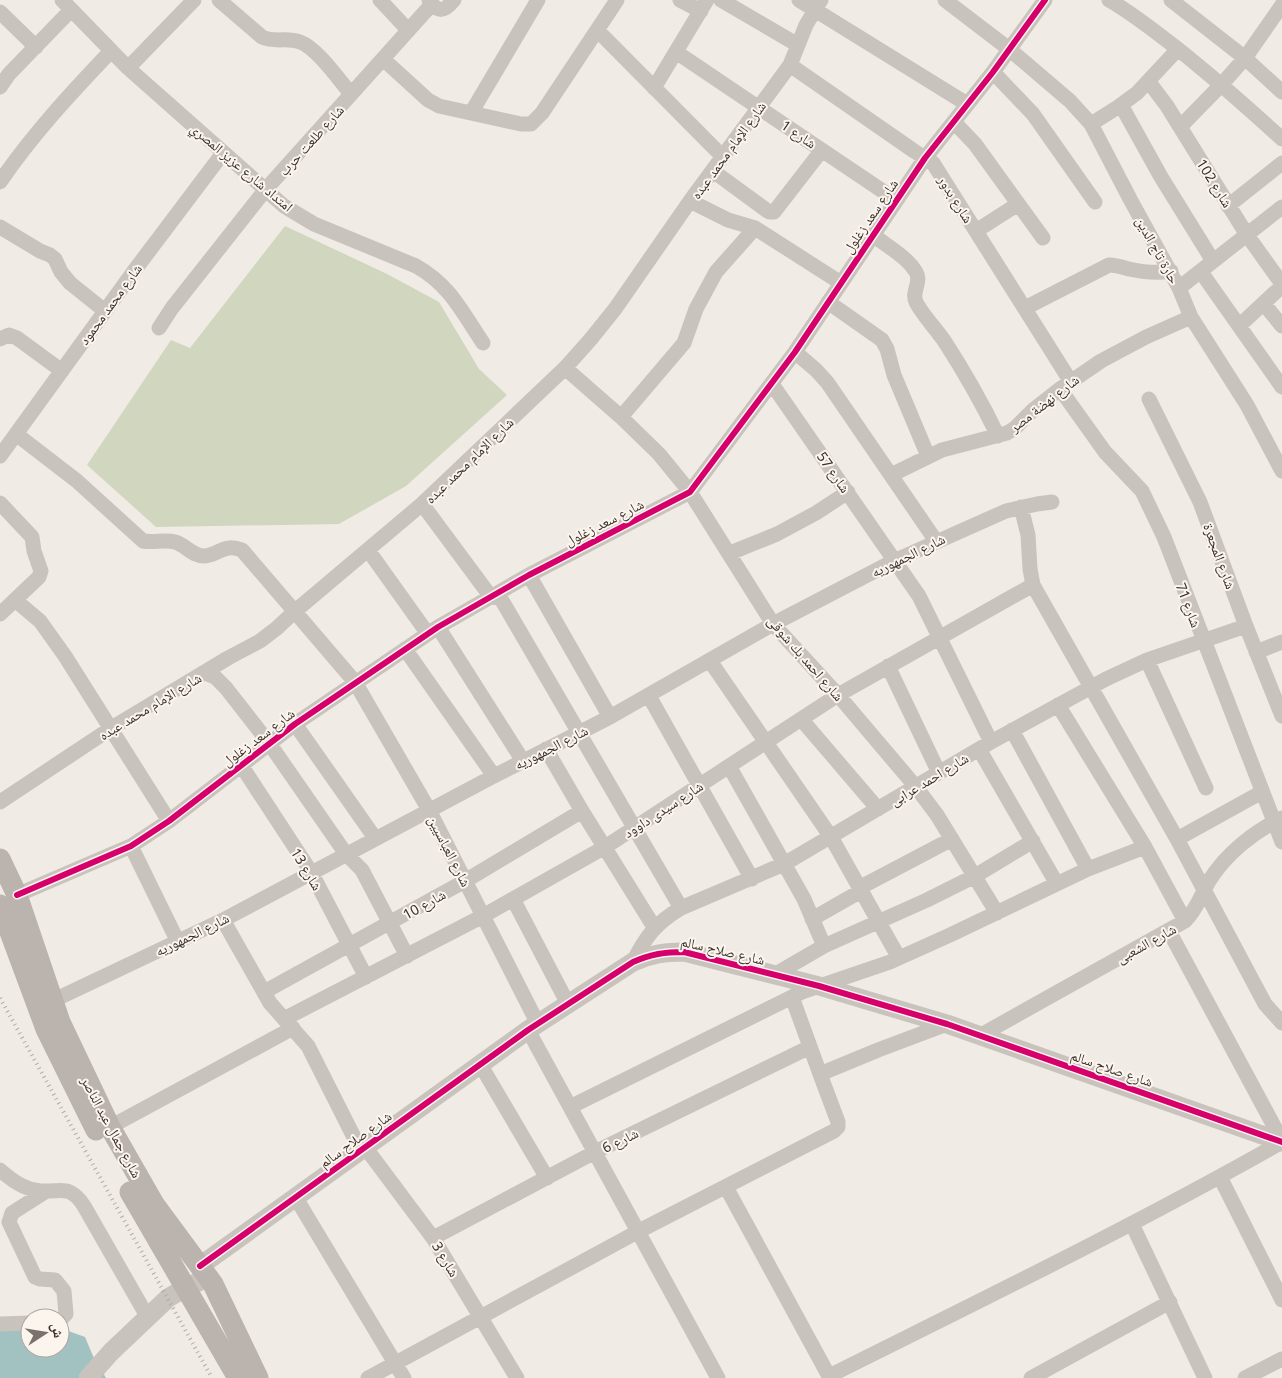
<svg xmlns="http://www.w3.org/2000/svg" width="1282" height="1378" font-family="'Noto Sans','Noto Naskh Arabic',sans-serif">
  <style>
    .green { fill: #d1d6bf }
    .water { fill: #a1c2c1 }
    .lines { fill: none; stroke-linecap: round; stroke-linejoin: round }
    .minor { stroke: #c9c3be; stroke-width: 15 }
    .tertiary { stroke: #c9c3be; stroke-width: 19 }
    .secondary { stroke: #bab3ae; stroke-width: 21 }
    .rail { stroke: #b1aca8; stroke-width: 4; stroke-dasharray: 1 4; stroke-linecap: butt }
    .cycleway-casing { stroke: #fbf5ee; stroke-width: 9 }
    .cycleway { stroke: #d6006c; stroke-width: 6 }
    .labels { text-anchor: middle; dominant-baseline: central; stroke-width: 4; stroke-linejoin: round; paint-order: stroke }
    .street-label { font-size: 14px; fill: #3b302b; stroke: #fbf5ee }
  </style>
  <rect width="100%" height="100%" fill="#f0ebe5"/>
  <path class="green" d="M 285,226 L 387,274 L 439,302 L 479,369 L 507,395 L 406,486 L 339,524 L 156,527 L 87,465 L 171,340 L 190,348 Z"/>
  <path class="water" d="M 30,1324 L 30,1348 L 60,1348 L 60,1328 L 85,1337 L 93,1356 L 106,1378 L 0,1378 L 0,1331 Z"/>
  <g class="lines">
    <path class="minor" d="M 62,0 L 128,68 L 284,206 L 314,224 L 416,266 C 450,285 462,312 483,343
      M 219,0 L 262,37 C 275,43 287,37 300,42 C 317,48 339,80 351,94
      M 380,0 L 408,30
      M 429,0 C 438,13 444,12 454,0
      M 680,0 L 701,11
      M 721,0 L 798,45
      M 799,0 L 967,104
      M 945,0 L 1009,49 L 1070,101 L 1091,124 L 1130,199 L 1179,288 L 1191,317 L 1247,405 L 1282,471
      M 1109,0 C 1132,13 1153,30 1174,46 C 1212,76 1247,107 1282,139
      M 1171,0 L 1245,58 L 1282,92
      M 0,12 L 36,47
      M 597,30 L 723,157
      M 676,52 L 896,200
      M 383,59 L 428,100 L 439,106 L 521,124 L 531,124 L 542,113 L 617,0
      M 790,65 L 914,151 L 933,163 L 1071,382
      M 128,68 L 194,0
      M 993,72 L 1033,114 L 1095,202
      M 1149,82 L 1167,106 L 1247,235 L 1282,284
      M 0,87 L 9,74 L 71,10
      M 654,88 L 707,0
      M 1121,105 L 1161,177 L 1213,261
      M 471,113 L 538,0
      M 954,122 L 975,144 L 1043,238
      M 1091,124 L 1118,107 L 1137,93 L 1178,49
      M 1180,127 L 1222,84 L 1245,58 L 1282,5
      M 713,171 L 769,212 L 774,212 L 822,150
      M 0,182 C 32,135 71,93 111,51
      M 690,201 L 728,220 L 755,228 L 841,283
      M 1228,206 L 1282,163
      M 0,227 L 40,251 L 50,255 L 55,259 L 61,272 L 70,283 L 105,311
      M 976,231 L 1018,204
      M 873,235 C 887,246 907,257 916,272 C 922,282 911,292 916,302 C 921,313 937,330 945,342 C 965,373 982,403 998,436
      M 1201,272 L 1282,387
      M 1179,288 L 1282,207
      M 828,302 L 882,340 L 887,349 L 894,375 L 928,456
      M 1264,304 L 1282,326
      M 1025,308 L 1109,265 C 1116,265 1122,267 1129,269 C 1143,272 1157,274 1171,271
      M 1239,326 L 1282,286
      M 159,328 L 172,308 L 266,189 L 432,4
      M 0,339 L 9,335 L 17,338 L 62,371
      M 795,352 L 816,370 L 827,382 L 936,541
      M 565,368 L 621,417 L 659,454 L 690,492 L 773,624 L 838,695 L 916,787 L 937,815 L 997,913
      M 772,384 L 919,596 L 991,742
      M 1060,389 L 1105,452 L 1142,491 L 1164,537 L 1282,842
      M 1149,399 L 1200,502 L 1246,626 L 1282,716
      M 621,417 L 684,343 L 696,309 L 716,272 L 755,228
      M 16,434 L 77,481 L 143,541 C 154,543 165,539 175,542 C 186,545 192,556 204,556 C 219,555 223,543 242,550 L 355,682 L 429,810 L 538,1024
      M 0,456 L 137,267 L 223,153
      M 891,475 L 942,450 L 1007,433 L 1015,428 L 1032,411 L 1060,389 L 1101,361 L 1146,337 L 1191,317
      M 0,503 L 32,537 L 34,551 L 41,571 L 39,577 L 0,614
      M 422,504 L 491,597 L 500,598 L 504,604 L 681,908
      M 1021,507 L 1028,535 L 1030,569 L 1033,585 L 1177,839 L 1265,1004 L 1282,1023
      M 368,550 L 428,634
      M 730,553 L 777,534 L 816,513 L 848,492
      M 529,575 L 610,717
      M 15,600 L 40,621 L 65,656 L 169,821
      M 438,627 L 523,761
      M 405,649 L 494,776
      M 1256,652 L 1282,642
      M 1147,660 L 1206,788
      M 710,661 L 831,837 L 899,958
      M 888,666 L 939,773
      M 205,673 L 215,677 L 226,688 L 269,743 L 346,854 L 362,870 L 407,956
      M 649,696 L 752,879
      M 1058,705 L 1145,847 L 1185,921
      M 801,719 L 878,809
      M 295,724 L 375,838
      M 1012,730 L 1088,869
      M 546,749 L 582,811 L 654,927
      M 979,749 L 1057,884
      M 241,765 L 311,872 L 366,977
      M 729,766 L 804,899 L 824,946
      M 0,802 L 110,729 L 228,658 L 260,641 L 277,628 L 294,612 L 422,504 L 565,368 L 590,340 L 615,309 L 690,201 L 790,65 L 806,25 L 821,0
      M 1177,839 L 1262,792
      M 131,846 L 178,942
      M 859,888 L 952,839
      M 17,895 L 131,846 L 169,821 L 295,724 L 438,627 L 529,575 L 690,492 L 795,352 L 925,158 L 993,72 L 1045,0
      M 513,899 L 568,1004
      M 812,919 L 861,891
      M 223,920 L 270,1003 L 308,1046 L 361,1151
      M 1169,931 L 1282,1141
      M 633,962 C 646,936 656,923 681,908 L 784,864 L 991,742 L 1106,679 L 1147,660 L 1246,626
      M 774,975 L 824,946 L 927,900 L 975,876 L 1033,841
      M 264,992 L 465,881 L 582,811
      M 792,997 L 820,1074
      M 52,1001 L 223,920 L 494,776 L 610,717 L 773,624 L 896,560 L 1006,511 L 1037,504 L 1052,502
      M 284,1019 L 483,916 L 605,847 L 838,695 L 1033,585
      M 528,1030 L 718,1378
      M 981,1035 L 1185,921 C 1197,909 1201,895 1209,881 C 1226,854 1253,832 1282,818
      M 480,1064 L 547,1178
      M 570,1107 L 802,992 L 890,962 L 950,935 L 1088,869 L 1145,847
      M 110,1127 L 293,1028
      M 365,1147 L 433,1238 L 517,1378
      M 0,1170 C 9,1178 22,1188 35,1190 C 58,1195 68,1181 84,1206 L 147,1316
      M 1220,1177 L 1282,1300
      M 726,1187 L 830,1378
      M 45,1192 L 12,1213 L 9,1222 L 35,1277 L 40,1279 L 55,1280 L 64,1291 L 66,1314 L 60,1320
      M 296,1198 L 404,1378
      M 1132,1224 L 1205,1378
      M 433,1238 L 595,1152 L 810,1047
      M 0,1324 L 30,1323
      M 829,1376 C 981,1300 1134,1226 1282,1142
      M 368,1378 L 639,1231 L 834,1131 L 838,1127 L 838,1122 L 820,1074 L 878,1050 L 947,1024
      M 1031,1378 L 1170,1302
      M 1245,1378 L 1282,1359"/>
    <path class="tertiary" d="M 200,1266 L 528,1030 L 633,962 C 651,954 665,952 684,952 L 819,986 L 947,1024 L 1282,1142
      M 88,1378 L 111,1352 L 168,1298 L 185,1288 L 209,1277"/>
    <path class="secondary" d="M 0,859 L 17,895 L 60,1022 L 110,1127 L 154,1204 L 213,1284 L 258,1378
      M 0,905 L 46,1029 L 96,1130
      M 130,1192 L 238,1378"/>
    <path class="rail" d="M 0,998 L 212,1378"/>
    <defs>
      <path id="cycleway" d="M 17,895 L 131,846 L 169,821 L 295,724 L 438,627 L 529,575 L 690,492 L 795,352 L 925,158 L 993,72 L 1045,0
        M 200,1266 L 528,1030 L 633,962 C 651,954 665,952 684,952 L 819,986 L 947,1024 L 1282,1142"/>
    </defs>
    <use href="#cycleway" class="cycleway-casing"/>
    <use href="#cycleway" class="cycleway"/>
  </g>
  <g class="labels">
    <g class="street-label">
      <text transform="translate(799 134) rotate(34)">شارع 1</text>
      <text transform="translate(311 140) rotate(-48)">شارع طلعت حرب</text>
      <text transform="translate(728 150) rotate(-54)">شارع الإمام محمد عبده</text>
      <text transform="translate(242 167) rotate(40)">امتداد شارع عزيز المصري</text>
      <text transform="translate(1215 183) rotate(58)">شارع 102</text>
      <text transform="translate(956 199) rotate(58)">شارع بدور</text>
      <text transform="translate(870 216) rotate(-56)">شارع سعد زغلول</text>
      <text transform="translate(1158 250) rotate(61)">حارة تاج الدين</text>
      <text transform="translate(110 304) rotate(-54)">شارع محمد محمود</text>
      <text transform="translate(1044 403) rotate(-38)">شارع نهضة مصر</text>
      <text transform="translate(469 460) rotate(-44)">شارع الإمام محمد عبده</text>
      <text transform="translate(834 472) rotate(55)">شارع 57</text>
      <text transform="translate(604 522) rotate(-27)">شارع سعد زغلول</text>
      <text transform="translate(908 555) rotate(-26)">شارع الجمهوريه</text>
      <text transform="translate(1220 556) rotate(70)">شارع المجعرة</text>
      <text transform="translate(1189 605) rotate(69)">شارع 71</text>
      <text transform="translate(806 658) rotate(49)">شارع احمد بك شوقى</text>
      <text transform="translate(150 706) rotate(-31)">شارع الإمام محمد عبده</text>
      <text transform="translate(258 737) rotate(-37)">شارع سعد زغلول</text>
      <text transform="translate(551 747) rotate(-27)">شارع الجمهوريه</text>
      <text transform="translate(929 779) rotate(-31)">شارع احمد عرابى</text>
      <text transform="translate(663 809) rotate(-33)">شارع سيدى داوود</text>
      <text transform="translate(450 851) rotate(63)">شارع العباسيين</text>
      <text transform="translate(307 869) rotate(59)">شارع 13</text>
      <text transform="translate(424 904) rotate(-29)">شارع 10</text>
      <text transform="translate(192 934) rotate(-26)">شارع الجمهوريه</text>
      <text transform="translate(1146 943) rotate(-29)">شارع الشعبى</text>
      <text transform="translate(723 950) rotate(13)">شارع صلاح سالم</text>
      <text transform="translate(1112 1068) rotate(19)">شارع صلاح سالم</text>
      <text transform="translate(112 1127) rotate(62)">شارع جمال عبد الناصر</text>
      <text transform="translate(355 1139) rotate(-36)">شارع صلاح سالم</text>
      <text transform="translate(620 1140) rotate(-26)">شارع 6</text>
      <text transform="translate(446 1259) rotate(59)">شارع 3</text>
    </g>
  </g>
  <g transform="translate(45 1333) rotate(78)"><circle r="24" fill="#fbf5ee" stroke="#aea6a0"/>
  <path d="M0-4L9 19L0 12L-9 19Z" fill="#7a716c"/>
  <text y="-8" font-size="14" font-weight="bold" text-anchor="middle" fill="#3b302b">ش</text>
  </g>
</svg>
